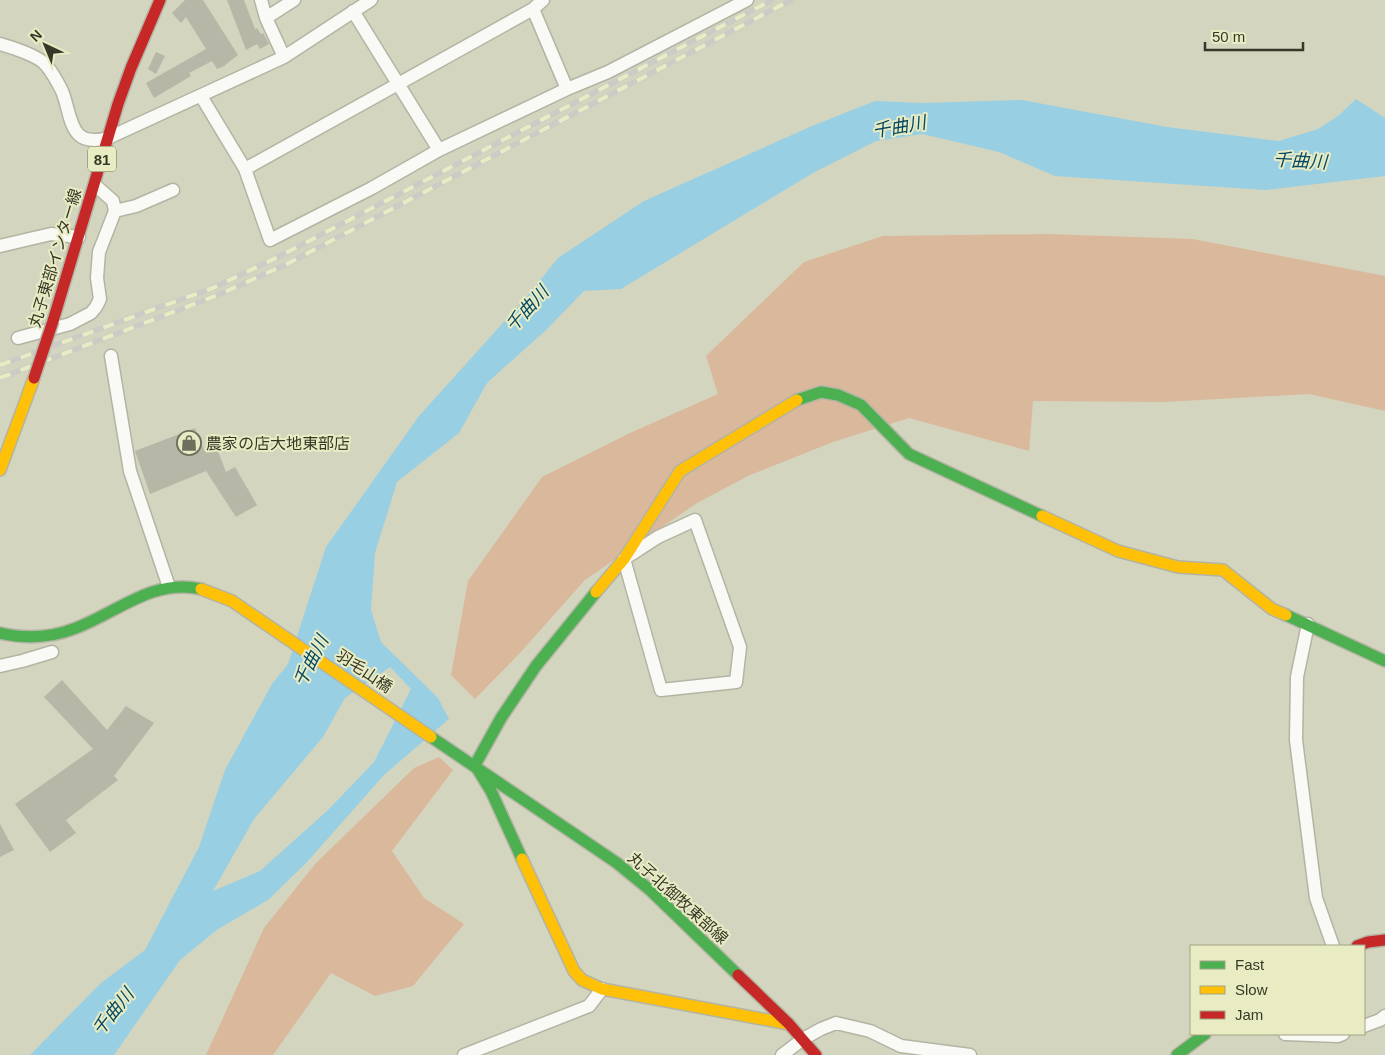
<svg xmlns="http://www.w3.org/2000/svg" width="1385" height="1055" font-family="Arial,'Noto Sans JP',sans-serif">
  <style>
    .green { fill: #dab89c }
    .water { fill: #98cfe3; fill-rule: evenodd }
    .building { fill: #b6b7a6 }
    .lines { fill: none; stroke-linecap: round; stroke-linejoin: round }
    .street-casing { stroke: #b3b4a3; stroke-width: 15 }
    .fast-casing { stroke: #b3b4a3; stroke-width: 14 }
    .slow-casing { stroke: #b3b4a3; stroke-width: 14 }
    .jam-casing { stroke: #b3b4a3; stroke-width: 14 }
    .street { stroke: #f9f9f5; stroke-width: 12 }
    .fast { stroke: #4caf50; stroke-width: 11 }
    .slow { stroke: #ffc107; stroke-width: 11 }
    .jam { stroke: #c62828; stroke-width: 11 }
    .rail-casing { stroke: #ccccc7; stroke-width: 5.5 }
    .rail { stroke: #e9ecc3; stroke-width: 4; stroke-dasharray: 11; stroke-linecap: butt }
    .jam-bridge-casing { stroke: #b6b6aa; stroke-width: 14; stroke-linecap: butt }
    .jam-bridge { stroke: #c62828; stroke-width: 11 }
    .labels { text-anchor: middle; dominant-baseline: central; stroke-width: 4; stroke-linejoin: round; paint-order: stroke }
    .shield { fill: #e9ecc3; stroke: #6c6e56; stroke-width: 1 }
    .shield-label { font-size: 15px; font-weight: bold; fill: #373828 }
    .street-label { font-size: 16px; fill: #373828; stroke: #e9ecc3 }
    .poi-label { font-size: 16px; fill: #373828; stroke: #e9ecc3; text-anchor: start }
    .water-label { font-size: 18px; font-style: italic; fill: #054a63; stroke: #e9ecc3 }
  </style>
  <rect width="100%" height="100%" fill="#d4d5bf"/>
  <path class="green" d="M 1047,234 L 1193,239 L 1385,276 L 1385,411 L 1309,394 L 1164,402 L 1033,401 L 1029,451 L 909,418 L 833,442 L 750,475 L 697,503 L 585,580 L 519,654 L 475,699 L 451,675 L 468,581 L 542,477 L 630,433 L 718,394 L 706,356 L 804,262 L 883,236 Z
    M 439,757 L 453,770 L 392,851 L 424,898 L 464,924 L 413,986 L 375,996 L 331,973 L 273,1055 L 206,1055 L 264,928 L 316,863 L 414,768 Z"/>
  <path class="water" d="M 1356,99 L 1385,118 L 1385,176 L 1265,190 L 1055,176 L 999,152 L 922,134 L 876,141 L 813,173 L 621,289 L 584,291 L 546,330 L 487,383 L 459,433 L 397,482 L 375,553 L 371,610 L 381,642 L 438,698 L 449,719 L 384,775 L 307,862 L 268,900 L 218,929 L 180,960 L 114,1055 L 30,1055 L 101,983 L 145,950 L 199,847 L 225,770 L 272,684 L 288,664 L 326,547 L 419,416 L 529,294 L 558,258 L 644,201 L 812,126 L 875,101 L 923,103 L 1022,100 L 1167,127 L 1279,141 L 1318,129 L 1338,116 ZM 390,667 L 411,689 L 374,762 L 328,810 L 260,871 L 213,891 L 254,819 L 323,737 L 345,698 Z"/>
  <path class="building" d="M 185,0 L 203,0 L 238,55 L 224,66 L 217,69 L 212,61 L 189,73 L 191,76 L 154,98 L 146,83 L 206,49 L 186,17 L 181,23 L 172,13 Z
    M 227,0 L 244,0 L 255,29 L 257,28 L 261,34 L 263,33 L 269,44 L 260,49 L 257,44 L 246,50 Z
    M 156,52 L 165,56 L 156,74 L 148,69 Z
    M 195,428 L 204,450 L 216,446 L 226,472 L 235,467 L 257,505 L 236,517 L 206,471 L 150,494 L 135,451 Z
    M 62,680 L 107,730 L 126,706 L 154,723 L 114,776 L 118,780 L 66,820 L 76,833 L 50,852 L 15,804 L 93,749 L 44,697 Z
    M 0,824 L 14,850 L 0,857 Z"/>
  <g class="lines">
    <defs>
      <path id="street" d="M 261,0 L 266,18 L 284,57
        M 533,9 L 567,89
        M 353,11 L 439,150
        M 266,18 L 294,0
        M 0,44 C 11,47 39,56 46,65 C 52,72 58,83 62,91 C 72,115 68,149 108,138 L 284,57 L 371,0
        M 201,96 L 245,169 L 270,240 L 372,188 L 439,150 L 567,89 L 608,72 L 747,0
        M 245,169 L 533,9 L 543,0
        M 115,211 L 136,206 L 173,190
        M 0,246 L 51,234 L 79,237
        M 18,338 L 70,324 L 91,313 L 96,307 L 100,299 L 97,278 L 99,252 L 115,211 L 113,201 L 95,185
        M 111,356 L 130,471 L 169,587
        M 695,520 L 740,647 L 736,682 L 661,690 L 624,559 L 658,537 Z
        M 1308,624 L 1297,677 L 1296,740 L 1316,898 L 1333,946
        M 0,666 L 22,661 L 52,652
        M 1364,1026 L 1380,1020 L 1385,1016
        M 1285,1034 L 1338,1036 L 1343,1034
        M 464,1055 L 589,1006 L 602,989
        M 782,1055 L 803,1039 L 821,1029 L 836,1023 L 870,1031 L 901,1046 L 970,1055"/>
      <path id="fast" d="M 797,400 L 821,392 L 838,395 L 861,405 L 909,454 L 1042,516
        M 1286,615 L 1385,661
        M 0,633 C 26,639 51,638 76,628 C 118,612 153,578 201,589
        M 431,737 L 617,863 L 650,890 L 738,975
        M 522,859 L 491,791 L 475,765 L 501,718 L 536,666 L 596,592
        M 1177,1055 L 1205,1034"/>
      <path id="slow" d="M 0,470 L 34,378
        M 1042,516 L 1118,551 L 1178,567 L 1223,570 L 1272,609 L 1286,615
        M 201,589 L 232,601 L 431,737
        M 596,592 L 624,559 L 680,471 L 797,400
        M 522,859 L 574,971 L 582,980 L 602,989 L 789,1024"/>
      <path id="jam" d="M 53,321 L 118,104 L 131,68 L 160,0
        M 1357,946 L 1368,942 L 1385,940
        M 738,975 L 789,1024 L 816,1055"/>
    </defs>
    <use href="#street" class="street-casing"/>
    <use href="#fast" class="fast-casing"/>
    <use href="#slow" class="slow-casing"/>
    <use href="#jam" class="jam-casing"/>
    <use href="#street" class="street"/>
    <use href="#fast" class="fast"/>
    <use href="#slow" class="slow"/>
    <use href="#jam" class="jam"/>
    <defs>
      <path id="rail" d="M 0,365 L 213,288 L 280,256 L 772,0
        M 0,378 L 218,295 L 285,265 L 791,0"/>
    </defs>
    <use href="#rail" class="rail-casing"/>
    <use href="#rail" class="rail"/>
    <defs>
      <path id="jam-bridge" d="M 34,378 L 53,321"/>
    </defs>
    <use href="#jam-bridge" class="jam-bridge-casing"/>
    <use href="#jam-bridge" class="jam-bridge"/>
  </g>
  <defs>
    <symbol id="shop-ring" viewBox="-11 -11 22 22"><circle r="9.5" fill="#e9ecc3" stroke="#6e6f5d" stroke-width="1.5"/><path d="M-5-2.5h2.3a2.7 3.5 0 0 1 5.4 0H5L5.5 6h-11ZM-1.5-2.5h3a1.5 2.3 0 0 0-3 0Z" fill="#6e6f5d"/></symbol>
  </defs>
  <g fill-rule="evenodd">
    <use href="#shop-ring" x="175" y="429" width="28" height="28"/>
  </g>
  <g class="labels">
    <rect class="shield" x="88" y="146.5" width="28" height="25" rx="4"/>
    <g class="shield-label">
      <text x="102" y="159">81</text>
    </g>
    <g class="street-label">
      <text transform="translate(55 258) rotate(-73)">丸子東部インター線</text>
      <text transform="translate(364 671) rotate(34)">羽毛山橋</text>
      <text transform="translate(678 898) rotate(42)">丸子北御牧東部線</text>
    </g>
    <g class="poi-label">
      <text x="206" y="443">農家の店大地東部店</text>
    </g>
    <g class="water-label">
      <text transform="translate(899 127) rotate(-10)">千曲川</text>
      <text transform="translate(1300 161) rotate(3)">千曲川</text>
      <text transform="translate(527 309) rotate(-48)">千曲川</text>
      <text transform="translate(311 661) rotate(-63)">千曲川</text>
      <text transform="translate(113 1012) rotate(-51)">千曲川</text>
    </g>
  </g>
  <rect x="1190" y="945" width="175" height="90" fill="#e9ecc3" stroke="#a2a485"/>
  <rect x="1200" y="961" width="25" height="8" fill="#4caf50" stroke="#a2a485"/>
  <text x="1235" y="970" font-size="15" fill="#373828">Fast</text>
  <rect x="1200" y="986" width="25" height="8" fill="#ffc107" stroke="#a2a485"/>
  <text x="1235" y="995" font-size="15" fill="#373828">Slow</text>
  <rect x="1200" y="1011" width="25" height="8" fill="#c62828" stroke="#a2a485"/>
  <text x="1235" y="1020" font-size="15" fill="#373828">Jam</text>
  <g transform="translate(45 45) rotate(316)" stroke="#e9ecc3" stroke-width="4" paint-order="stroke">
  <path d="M0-4L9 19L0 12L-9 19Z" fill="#373828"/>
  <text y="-8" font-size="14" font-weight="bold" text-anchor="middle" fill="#373828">N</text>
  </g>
  <path d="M1205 42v8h98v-8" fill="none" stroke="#373828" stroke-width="2.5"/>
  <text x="1212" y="42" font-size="15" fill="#373828" stroke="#e9ecc3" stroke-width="4" paint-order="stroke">50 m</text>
</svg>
